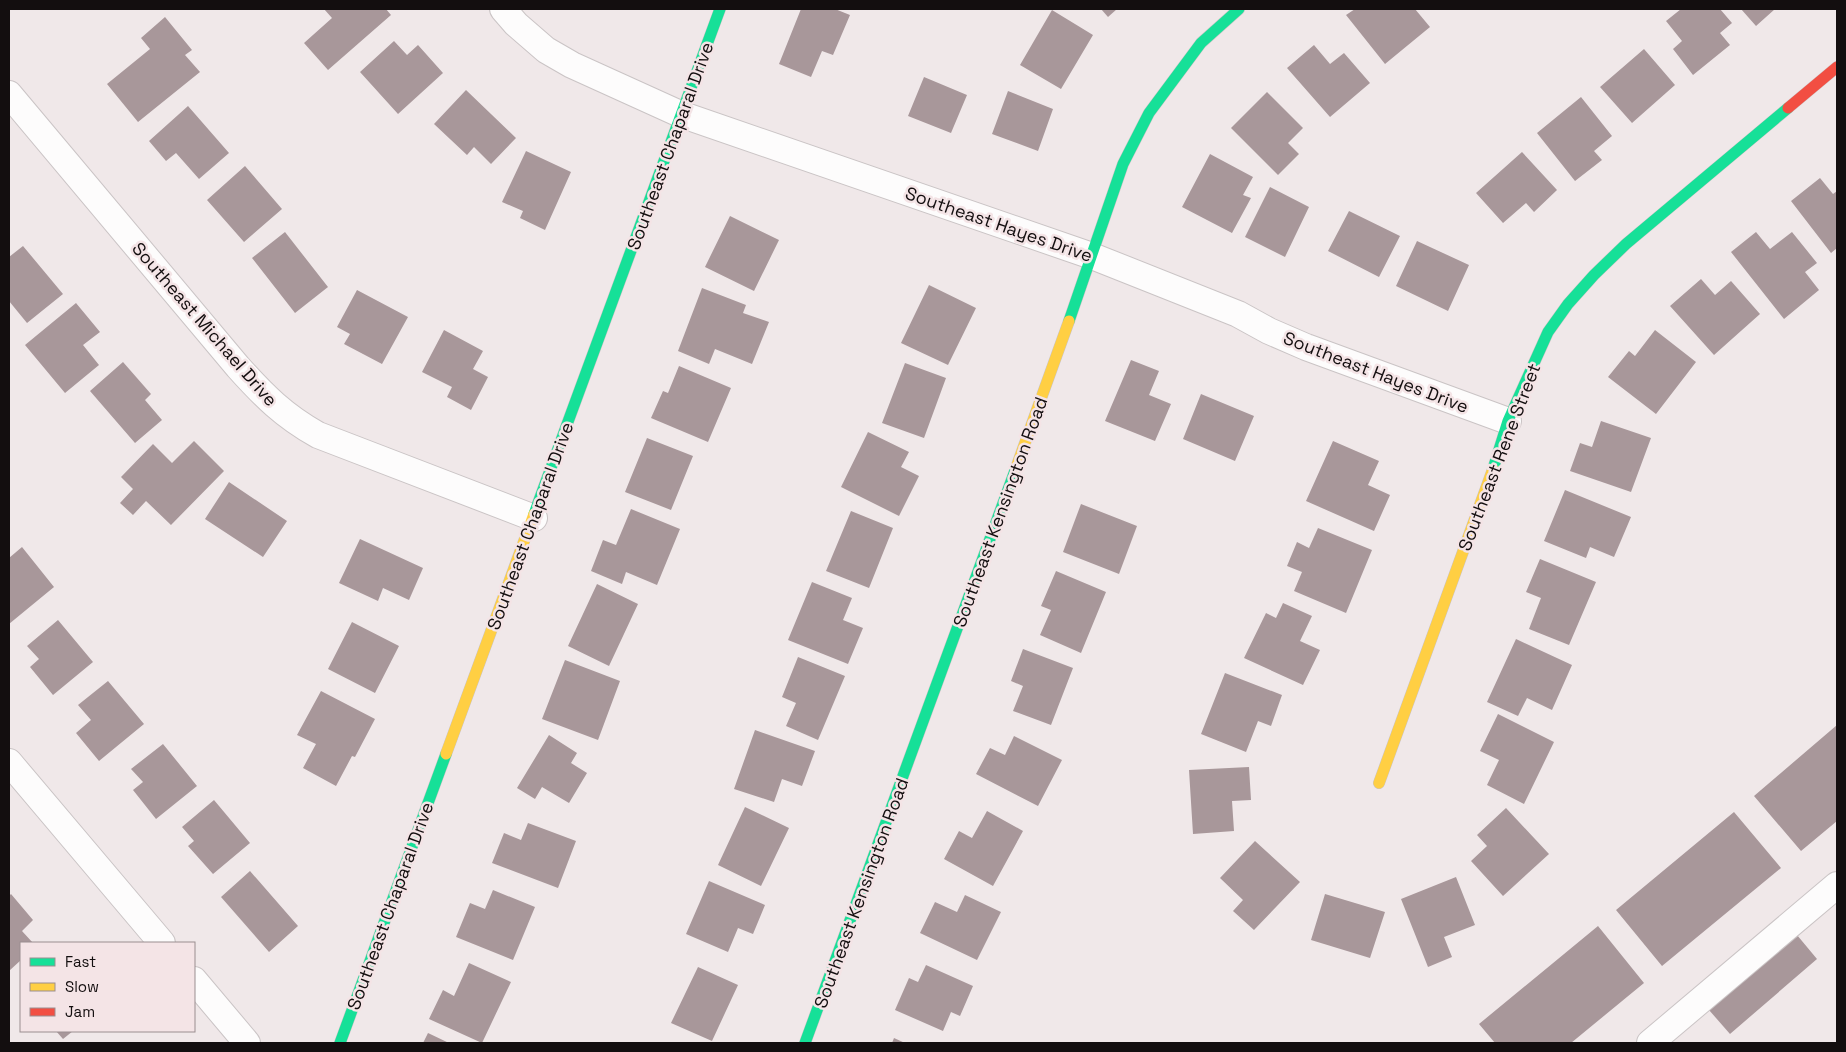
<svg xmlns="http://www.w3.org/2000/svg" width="1846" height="1052" font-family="'Space Grotesk',sans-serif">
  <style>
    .building { fill: #a8979a }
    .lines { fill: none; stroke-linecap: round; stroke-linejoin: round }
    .street-casing { stroke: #cac4c5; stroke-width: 28 }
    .fast-casing { stroke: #cac4c5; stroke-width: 12 }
    .slow-casing { stroke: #cac4c5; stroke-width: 12 }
    .jam-casing { stroke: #cac4c5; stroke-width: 12 }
    .street { stroke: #fdfcfc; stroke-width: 26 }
    .fast { stroke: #16e098; stroke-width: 11 }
    .slow { stroke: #ffcf43; stroke-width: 11 }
    .jam { stroke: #f24e42; stroke-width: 11 }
    .labels { text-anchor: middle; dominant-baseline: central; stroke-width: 5; stroke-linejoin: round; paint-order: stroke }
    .street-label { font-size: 18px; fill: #130e0f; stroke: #f4e4e6 }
  </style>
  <rect width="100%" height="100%" fill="#f0e8e9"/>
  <path class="building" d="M 324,9 L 386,9 L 391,15 L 328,70 L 304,43 L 332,18 Z
    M 801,9 L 835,9 L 850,15 L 833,55 L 822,51 L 811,77 L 779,64 Z
    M 1101,9 L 1117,9 L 1108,17 Z
    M 1355,9 L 1415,9 L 1430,27 L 1385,64 L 1346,15 Z
    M 1681,9 L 1720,9 L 1732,23 L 1720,33 L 1730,45 L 1693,75 L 1673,49 L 1682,41 L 1666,21 Z
    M 1741,9 L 1775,9 L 1756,26 Z
    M 1052,10 L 1093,35 L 1061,89 L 1020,65 Z
    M 165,17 L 192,50 L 185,55 L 200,72 L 138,122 L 107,84 L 150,49 L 141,38 Z
    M 394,41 L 407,55 L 418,45 L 443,73 L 398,114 L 360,72 Z
    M 1314,45 L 1330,64 L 1344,53 L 1370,83 L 1330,117 L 1287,68 Z
    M 1644,49 L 1675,85 L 1632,123 L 1600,87 Z
    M 924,77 L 967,95 L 951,133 L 908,116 Z
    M 466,90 L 516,138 L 491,164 L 474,147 L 467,155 L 434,124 Z
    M 1008,91 L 1053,109 L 1038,151 L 992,134 Z
    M 1267,92 L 1303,128 L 1288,143 L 1299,154 L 1278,175 L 1231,128 Z
    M 1581,97 L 1612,136 L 1594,151 L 1602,160 L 1575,181 L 1537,133 Z
    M 188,106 L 229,153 L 199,179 L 176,153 L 166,161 L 149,141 Z
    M 526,151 L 571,172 L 545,230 L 520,218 L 523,211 L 502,202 Z
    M 1522,152 L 1557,190 L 1534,212 L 1526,203 L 1503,223 L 1476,193 Z
    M 1210,154 L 1253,177 L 1243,195 L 1251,198 L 1232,233 L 1182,207 Z
    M 245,166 L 282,209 L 244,242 L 207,200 Z
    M 1820,178 L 1833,194 L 1837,191 L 1837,248 L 1831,253 L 1791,201 Z
    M 1270,187 L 1309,207 L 1285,257 L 1245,237 Z
    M 1349,211 L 1400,236 L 1379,277 L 1328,251 Z
    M 730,216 L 779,240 L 754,291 L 705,267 Z
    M 285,232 L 328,287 L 295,313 L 252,258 Z
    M 1756,232 L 1770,249 L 1792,232 L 1817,263 L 1805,272 L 1819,290 L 1784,319 L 1731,252 Z
    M 1417,241 L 1469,265 L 1448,311 L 1396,286 Z
    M 23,246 L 63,294 L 27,323 L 9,301 L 9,257 Z
    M 1701,279 L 1715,295 L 1731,281 L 1760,314 L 1714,355 L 1670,306 Z
    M 929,285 L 976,308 L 948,365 L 901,343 Z
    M 702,288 L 746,305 L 743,313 L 769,322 L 752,364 L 715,349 L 709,364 L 678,351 Z
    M 357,290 L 408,317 L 382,364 L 344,344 L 350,334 L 337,327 Z
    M 76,303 L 100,332 L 83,345 L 99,365 L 65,393 L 25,345 Z
    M 444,330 L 483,351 L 473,369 L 488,377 L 471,410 L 447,397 L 452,387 L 422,372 Z
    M 1655,330 L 1696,362 L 1656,414 L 1608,377 L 1629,351 L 1635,356 Z
    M 1131,360 L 1159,371 L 1149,395 L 1171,404 L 1155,441 L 1105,421 Z
    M 123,362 L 151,394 L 145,400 L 162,420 L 135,443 L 90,391 Z
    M 905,363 L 946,378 L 924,438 L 882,423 Z
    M 679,366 L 731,388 L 708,442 L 651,418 L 663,391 L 668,393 Z
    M 1201,394 L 1254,416 L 1235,461 L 1183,439 Z
    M 1601,421 L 1651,438 L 1631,492 L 1570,471 L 1580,443 L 1592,447 Z
    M 868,432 L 909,452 L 901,467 L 919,476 L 899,516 L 841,487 Z
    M 647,438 L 693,456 L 671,510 L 625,492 Z
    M 194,441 L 224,471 L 171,525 L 146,501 L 133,515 L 120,503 L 133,489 L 121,477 L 153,444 L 172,463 Z
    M 1333,441 L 1379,461 L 1368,485 L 1390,495 L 1374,531 L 1306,501 Z
    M 229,482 L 287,521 L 263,557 L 205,519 Z
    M 1565,490 L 1631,517 L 1614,557 L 1590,547 L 1586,558 L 1544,541 Z
    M 1081,504 L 1137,526 L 1119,574 L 1063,552 Z
    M 631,509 L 680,529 L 657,585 L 626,572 L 622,584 L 591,571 L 603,540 L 616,545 Z
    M 851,511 L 893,528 L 869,588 L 826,571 Z
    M 1318,528 L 1372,550 L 1346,613 L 1294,591 L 1302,572 L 1287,566 L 1297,542 L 1309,548 Z
    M 360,539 L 423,568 L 409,600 L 383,588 L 378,601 L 339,583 Z
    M 22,547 L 54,587 L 9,624 L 9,558 Z
    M 1540,559 L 1596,582 L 1569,645 L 1529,629 L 1541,598 L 1526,592 Z
    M 1056,571 L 1106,592 L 1081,653 L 1040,635 L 1051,610 L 1041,606 Z
    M 812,582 L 852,598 L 843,620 L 863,628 L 848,664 L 788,640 Z
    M 597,584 L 638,604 L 609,666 L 568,646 Z
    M 1283,603 L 1312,616 L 1300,641 L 1320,650 L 1303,685 L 1244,658 L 1266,613 L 1276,618 Z
    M 58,620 L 93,662 L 53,695 L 30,667 L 39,659 L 27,646 Z
    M 352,622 L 399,646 L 375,693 L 328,669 Z
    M 1516,639 L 1572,665 L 1552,710 L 1527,698 L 1518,716 L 1487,702 Z
    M 1023,649 L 1073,668 L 1051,725 L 1013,711 L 1023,686 L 1011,681 Z
    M 798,657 L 845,676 L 818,740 L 786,726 L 796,703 L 782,697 Z
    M 565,660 L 620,681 L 598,740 L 542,719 Z
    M 1225,673 L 1282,695 L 1271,726 L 1258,721 L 1246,752 L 1201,734 Z
    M 108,681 L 144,724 L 99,761 L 76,733 L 91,720 L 78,705 Z
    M 321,691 L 375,719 L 355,757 L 352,756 L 336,786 L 303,768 L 316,744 L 297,735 Z
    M 1498,714 L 1554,742 L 1524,804 L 1487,785 L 1499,760 L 1480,751 Z
    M 1837,725 L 1837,821 L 1801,851 L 1754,796 Z
    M 755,730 L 815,751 L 802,786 L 782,779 L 774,802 L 734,789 Z
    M 549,735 L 577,753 L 571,763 L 587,773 L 569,803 L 542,787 L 535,799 L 517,788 Z
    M 1014,736 L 1062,760 L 1038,806 L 976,774 L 990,748 L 1005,755 Z
    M 163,744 L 197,786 L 156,819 L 133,790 L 143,782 L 131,769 Z
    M 1249,767 L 1251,800 L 1232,801 L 1234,831 L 1193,834 L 1189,770 Z
    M 214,800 L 250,843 L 213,874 L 188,846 L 194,841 L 182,827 Z
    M 745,807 L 789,828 L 761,886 L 718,865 Z
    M 1506,808 L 1549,854 L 1503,896 L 1471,861 L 1487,846 L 1477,835 Z
    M 987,811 L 1023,831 L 993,886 L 944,859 L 959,831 L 972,838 Z
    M 1734,812 L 1781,868 L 1662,966 L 1616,910 Z
    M 528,823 L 576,841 L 558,888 L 492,863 L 504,833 L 521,840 Z
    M 1255,841 L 1300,882 L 1254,930 L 1233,911 L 1243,900 L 1220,878 Z
    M 250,871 L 298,926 L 269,952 L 221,897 Z
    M 1456,877 L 1475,925 L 1444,937 L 1452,957 L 1428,967 L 1401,899 Z
    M 709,881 L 765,905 L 753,934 L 738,928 L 728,952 L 686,934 Z
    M 493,890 L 535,907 L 513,960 L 456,937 L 470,903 L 485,909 Z
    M 11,894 L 33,920 L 22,931 L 33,943 L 21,943 L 21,960 L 9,971 L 9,896 Z
    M 1325,894 L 1385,912 L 1370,958 L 1311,940 Z
    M 965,895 L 1001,912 L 977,960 L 920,933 L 935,902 L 957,912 Z
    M 1598,926 L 1644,983 L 1571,1043 L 1495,1043 L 1479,1024 Z
    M 1797,935 L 1817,959 L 1730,1034 L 1709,1010 Z
    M 469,963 L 511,982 L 482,1043 L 429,1019 L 443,990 L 454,996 Z
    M 926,965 L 973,986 L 960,1016 L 951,1012 L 943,1031 L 895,1010 L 909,978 L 918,982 Z
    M 698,967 L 738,985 L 712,1041 L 671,1023 Z
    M 56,1031 L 73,1031 L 63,1039 Z
    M 428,1033 L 449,1043 L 423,1043 Z
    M 894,1038 L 905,1043 L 892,1043 Z"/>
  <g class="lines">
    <defs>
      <path id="street" d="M 503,9 L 516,24 L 546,50 L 572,65 L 680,114 L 1092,256 L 1238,314 L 1269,331 L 1306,347 L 1508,421
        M 9,94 L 238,367 C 264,396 284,416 318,435 L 534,518
        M 9,762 L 162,943
        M 194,980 L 247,1043
        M 1650,1043 L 1837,885"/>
      <path id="fast" d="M 1069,321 L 1123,164 L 1149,113 L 1201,43 L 1239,9
        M 1493,469 L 1508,421 L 1548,332 L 1568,304 L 1594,275 L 1626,244 L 1788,108
        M 534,514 L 720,9
        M 340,1043 L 446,754
        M 805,1043 L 1016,468"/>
      <path id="slow" d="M 1016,468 L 1069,321
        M 446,754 L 534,514
        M 1379,783 L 1493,469"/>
      <path id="jam" d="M 1788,108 L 1837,67"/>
    </defs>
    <use href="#street" class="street-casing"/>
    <use href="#fast" class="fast-casing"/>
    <use href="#slow" class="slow-casing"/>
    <use href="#jam" class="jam-casing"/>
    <use href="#street" class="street"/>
    <use href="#fast" class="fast"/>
    <use href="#slow" class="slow"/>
    <use href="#jam" class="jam"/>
  </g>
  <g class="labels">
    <g class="street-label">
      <text transform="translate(670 146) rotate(-70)">Southeast Chaparal Drive</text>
      <text transform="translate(999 224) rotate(19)">Southeast Hayes Drive</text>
      <text transform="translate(205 324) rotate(49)">Southeast Michael Drive</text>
      <text transform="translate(1376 372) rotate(21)">Southeast Hayes Drive</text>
      <text transform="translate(1499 457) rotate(-69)">Southeast Rene Street</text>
      <text transform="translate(1000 512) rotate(-70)">Southeast Kensington Road</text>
      <text transform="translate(530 526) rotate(-70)">Southeast Chaparal Drive</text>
      <text transform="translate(861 893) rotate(-70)">Southeast Kensington Road</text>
      <text transform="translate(390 906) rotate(-70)">Southeast Chaparal Drive</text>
    </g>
  </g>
  <rect width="1846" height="1052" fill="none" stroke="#130e0f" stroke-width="20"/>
  <rect x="20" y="942" width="175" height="90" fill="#f4e4e6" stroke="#9a8e90"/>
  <rect x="30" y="958" width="25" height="8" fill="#16e098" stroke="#9a8e90"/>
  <text x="65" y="967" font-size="15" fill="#130e0f">Fast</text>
  <rect x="30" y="983" width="25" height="8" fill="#ffcf43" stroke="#9a8e90"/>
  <text x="65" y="992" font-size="15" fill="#130e0f">Slow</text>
  <rect x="30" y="1008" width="25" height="8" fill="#f24e42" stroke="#9a8e90"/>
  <text x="65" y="1017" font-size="15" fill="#130e0f">Jam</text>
</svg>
